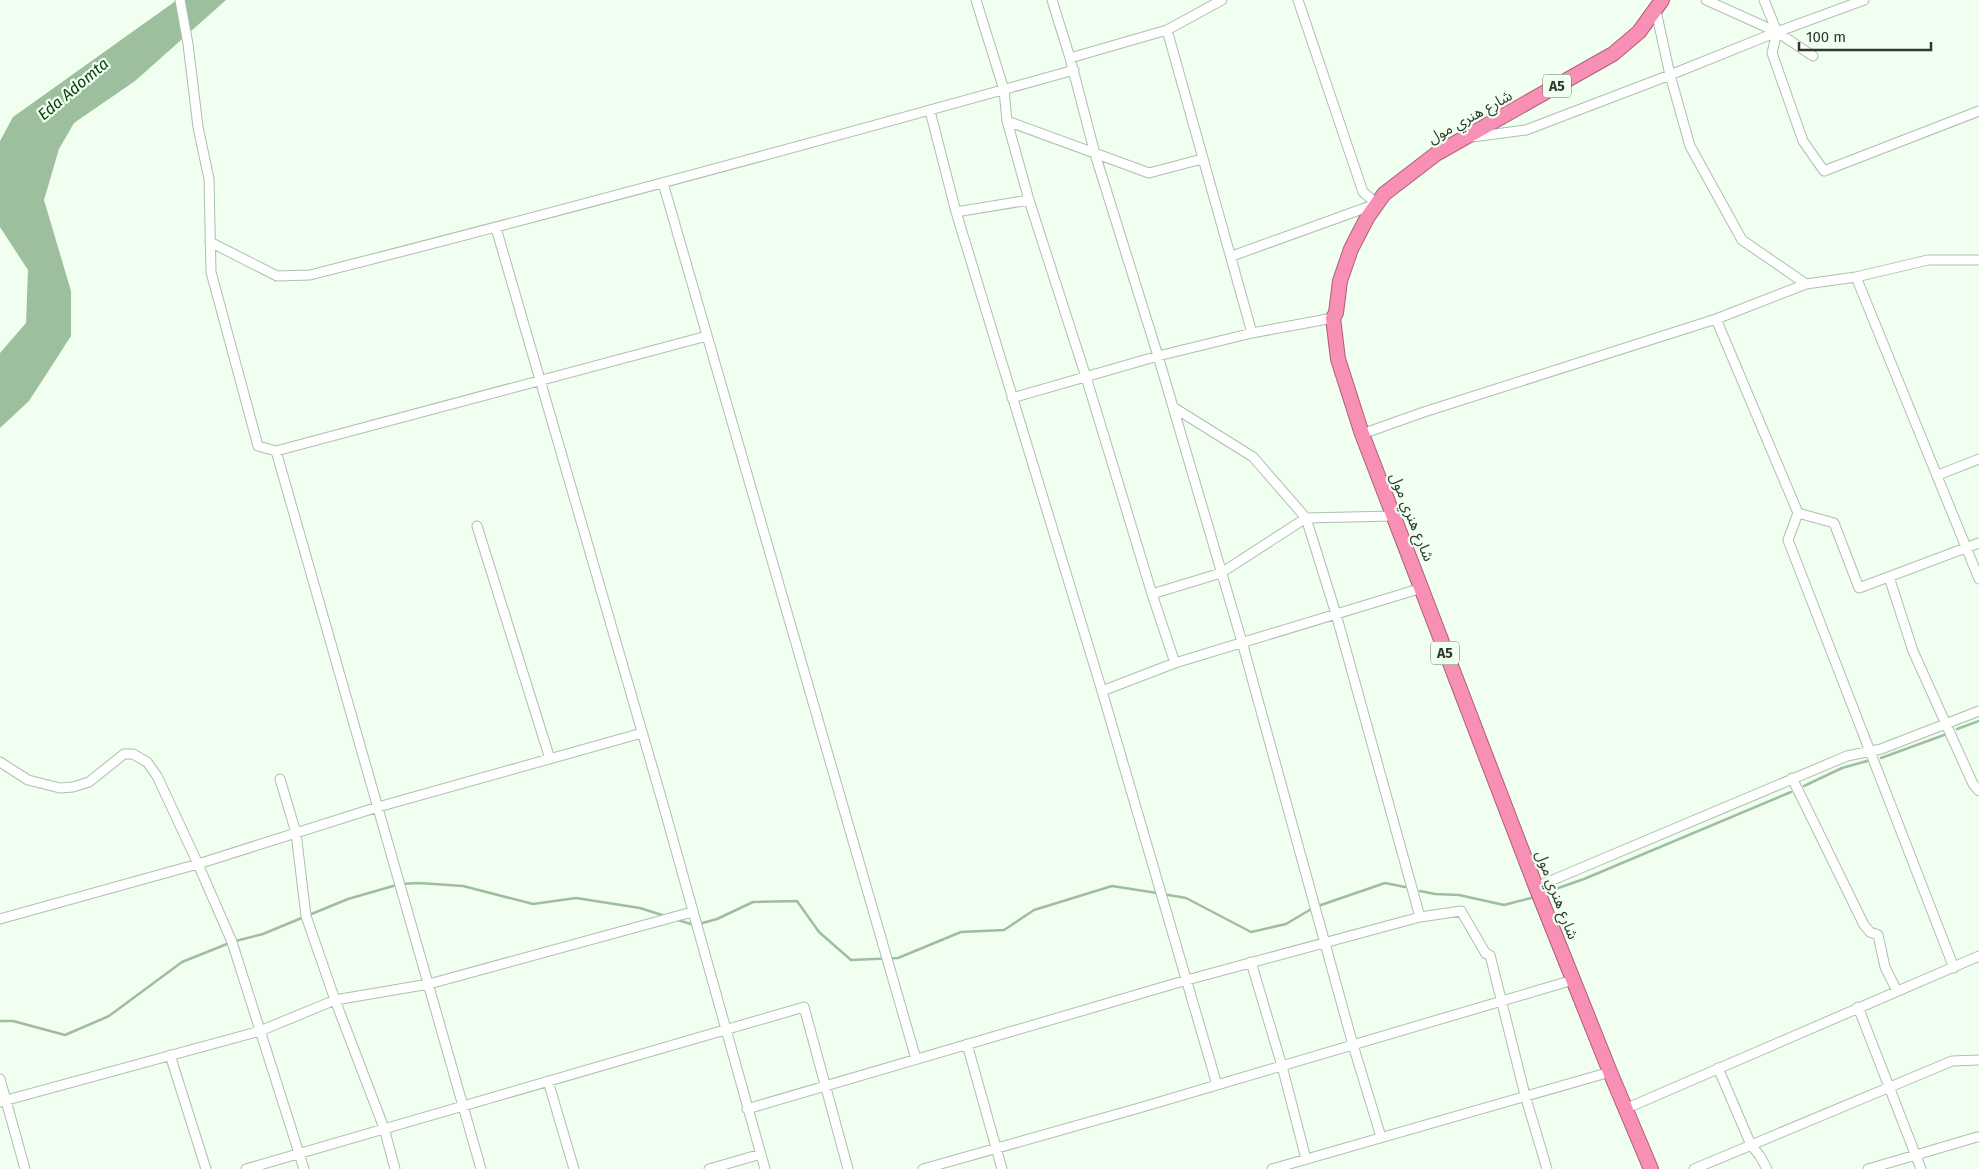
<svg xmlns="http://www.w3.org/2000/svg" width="1979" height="1169" font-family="'Fira Sans','Noto Sans Arabic',sans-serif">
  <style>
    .water { fill: #9ebf9e }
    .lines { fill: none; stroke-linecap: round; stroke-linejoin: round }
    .stream { stroke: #9ebf9e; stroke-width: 2.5 }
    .minor-casing { stroke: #abc2aa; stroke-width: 11 }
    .trunk-casing { stroke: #b05e79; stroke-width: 16 }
    .minor { stroke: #fff; stroke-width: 9 }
    .trunk { stroke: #f88fb4; stroke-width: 14 }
    .labels { text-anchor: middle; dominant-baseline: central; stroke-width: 4.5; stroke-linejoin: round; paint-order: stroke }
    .shield { fill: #f1fff0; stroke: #697468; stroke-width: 1 }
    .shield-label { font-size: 14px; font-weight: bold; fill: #2f382e }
    .street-label { font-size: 15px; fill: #2f382e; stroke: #f1fff0 }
    .water-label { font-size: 16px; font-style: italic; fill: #083b0f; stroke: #f1fff0 }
  </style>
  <rect width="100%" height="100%" fill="#f1fff0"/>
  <path class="water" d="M 177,0 L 226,0 L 135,81 L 74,123 L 59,149 L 44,200 L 71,291 L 71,336 L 29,401 L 0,428 L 0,353 L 26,323 L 28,270 L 0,227 L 0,141 L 13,117 Z"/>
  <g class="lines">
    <path class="stream" d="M 1957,729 L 1979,721
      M 1881,758 L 1944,735
      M 1804,786 L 1842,768 L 1867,761
      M 1420,891 L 1435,894 L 1459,895 L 1504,905 L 1531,898
      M 1547,892 L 1584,879 L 1791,792
      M 1163,894 L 1186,898 L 1251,932 L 1286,924 L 1313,908
      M 1318,906 L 1385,883 L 1405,887
      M 309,915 L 348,899 L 400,884 L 419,883 L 463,886 L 533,904 L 576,898 L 640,908 L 665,916
      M 678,920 L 694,925
      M 699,924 L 717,919 L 753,902 L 797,901 L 819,932 L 851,960 L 898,958 L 961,932 L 1004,930 L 1034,910 L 1112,886 L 1157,893
      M 0,1021 L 13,1021 L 65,1035 L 109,1016 L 182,962 L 232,942 L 263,934 L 304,917"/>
    <defs>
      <path id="minor" d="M 180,0 L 188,44 L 198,127 L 209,179 L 211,272 L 258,446 L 276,451 L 707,336
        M 976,0 L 1004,90 L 1007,121 L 1029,200 L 1086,377 L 1152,594 L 1175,663
        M 1052,0 L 1070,58 L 1095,154 L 1158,356 L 1242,642 L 1353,1045 L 1381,1137
        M 1298,0 L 1363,192 L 1377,204
        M 1706,0 L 1777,32 L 1772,53 L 1803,141 L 1824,171 L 1979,111
        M 1764,0 L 1777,32 L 1813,56
        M 1656,11 L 1670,75 L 1690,146 L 1742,240 L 1806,284
        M 1167,30 L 1252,333
        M 1070,58 L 1167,30 L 1222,0
        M 930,111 L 956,212 L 1102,691 L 1217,1085
        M 1007,121 L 1149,173 L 1202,159
        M 1472,137 L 1526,130 L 1670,75 L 1777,32 L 1864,0
        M 663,183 L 916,1059
        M 956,212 L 1029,200
        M 496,228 L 665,811 L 765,1169
        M 210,242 L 277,276 L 310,275 C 566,210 820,141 1074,70
        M 1232,256 L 1376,204
        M 1856,277 L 1979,579
        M 1716,319 L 1798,513 L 1834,523 L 1859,588 L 1979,543
        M 1012,398 L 1158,356 L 1252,333 L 1333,318
        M 1173,407 L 1253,457 L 1306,518 L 1336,614 L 1420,917
        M 1362,434 L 1424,412 L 1716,319 L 1806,284 L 1856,277 L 1928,260 L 1979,260
        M 276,451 L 481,1169
        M 1938,475 L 1979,459
        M 1798,513 L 1788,540 L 1954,968
        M 477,526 L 550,759
        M 1889,577 L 1913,651 L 1973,784 L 1979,791
        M 1152,594 L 1221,573 L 1306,518 L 1393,516
        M 1102,691 L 1175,663 L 1422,588
        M 0,762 L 28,780 L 60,788 L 73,787 L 89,782 L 124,754 L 133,754 L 147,762 L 157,776 L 198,864 L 232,942 L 304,1169
        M 1792,778 L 1864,925 L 1870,932 L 1878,935 L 1885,967 L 1897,991
        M 280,779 L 296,833 L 306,916 L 335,1000 L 384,1128 L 395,1169
        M 1536,887 L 1847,756 L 1881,749 L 1979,711
        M 0,919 L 198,864 L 378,807 L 642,733
        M 1251,962 L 1282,1066 L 1306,1159
        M 1858,1007 L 1921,1169
        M 967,1044 L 1002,1169
        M 170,1055 L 206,1169
        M 1718,1068 L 1751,1145 L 1760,1156 L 1767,1169
        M 0,1079 L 25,1169
        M 548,1081 L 574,1169
        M 0,1102 L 260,1031 L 335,1000 L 429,984 L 692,912
        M 747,1109 L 1187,980 L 1420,917 L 1461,911 L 1486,954 L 1490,955 L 1525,1095 L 1547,1169
        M 1625,1109 L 1979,956
        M 246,1169 L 804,1007 L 848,1169
        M 709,1169 L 761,1154
        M 923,1169 L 1139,1108 L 1573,980
        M 1272,1169 L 1610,1072
        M 1694,1169 L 1952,1061 L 1979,1060
        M 1868,1169 L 1977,1137"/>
      <path id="trunk" d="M 1651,1169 L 1610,1072 L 1536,887 L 1362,434 L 1338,359 L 1333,318 L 1336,313 L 1340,281 L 1351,249 L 1367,218 L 1384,194 L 1436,154 L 1613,54 L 1639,32 L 1662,0"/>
    </defs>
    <use href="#minor" class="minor-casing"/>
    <use href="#trunk" class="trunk-casing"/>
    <use href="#minor" class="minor"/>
    <use href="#trunk" class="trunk"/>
  </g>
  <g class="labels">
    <g class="shield">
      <rect x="1543" y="74.5" width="28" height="23" rx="4"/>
      <rect x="1431" y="641.5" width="28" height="23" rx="4"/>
    </g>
    <g class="shield-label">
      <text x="1557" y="86">A5</text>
      <text x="1445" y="653">A5</text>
    </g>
    <g class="street-label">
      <text transform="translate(1470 117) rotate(-29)">شارع هنري مول</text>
      <text transform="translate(1412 517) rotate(68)">شارع هنري مول</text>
      <text transform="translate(1557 895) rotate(69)">شارع هنري مول</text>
    </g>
    <g class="water-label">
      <text transform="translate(73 89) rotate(-40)">Eda Adomta</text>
    </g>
  </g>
  <path d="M1799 42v8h132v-8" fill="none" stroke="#2f382e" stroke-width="2.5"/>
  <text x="1806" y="42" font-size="15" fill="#2f382e" stroke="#f1fff0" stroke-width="4" paint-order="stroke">100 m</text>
</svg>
